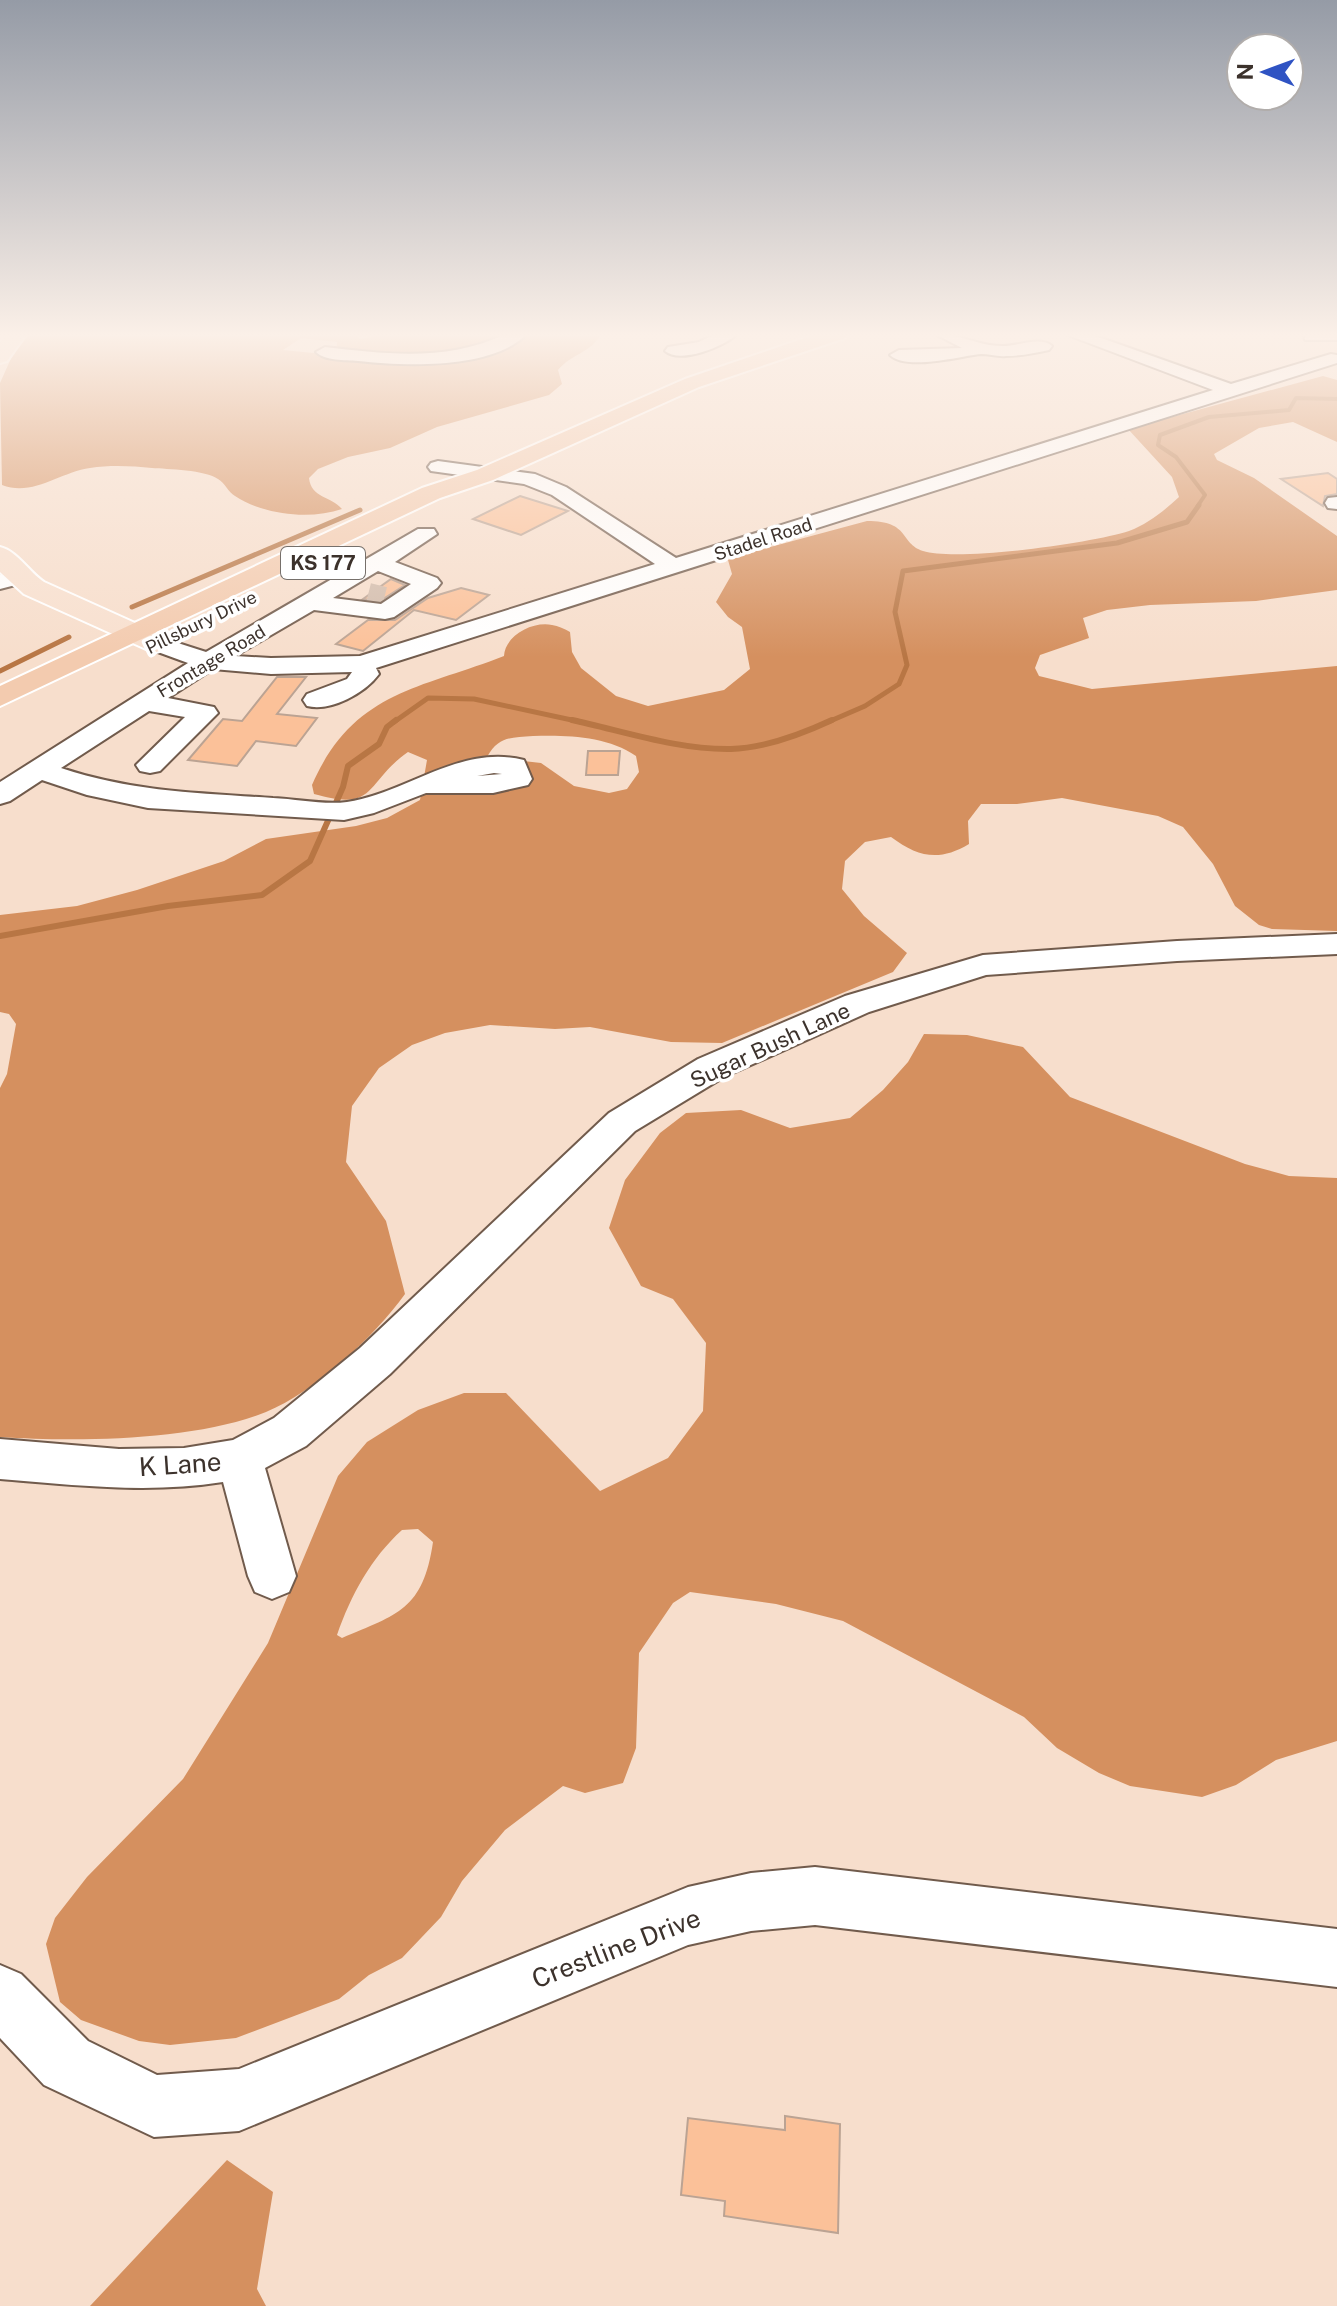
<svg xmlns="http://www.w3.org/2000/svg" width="1337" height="2306" font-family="'Public Sans',sans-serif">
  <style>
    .forest { fill: #d5905f; fill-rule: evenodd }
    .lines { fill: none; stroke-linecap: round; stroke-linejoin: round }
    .stream-far2 { stroke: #b87644; stroke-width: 4 }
    .stream-far1 { stroke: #b87644; stroke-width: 5 }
    .stream { stroke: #b87644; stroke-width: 6 }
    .building { fill: #fbc199; stroke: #bba393; stroke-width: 2 }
    .minor-tunnel { stroke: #d2bcac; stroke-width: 24; stroke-dasharray: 24 12; stroke-linecap: butt }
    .minor-casing { stroke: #715b4c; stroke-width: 4 }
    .major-casing { stroke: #fff; stroke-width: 4 }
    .highway-casing { stroke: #fff; stroke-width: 4 }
    .minor { fill: #fff; fill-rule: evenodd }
    .major { fill: #f8e0cf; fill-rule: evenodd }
    .highway { fill: #f3cbaf; fill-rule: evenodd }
    .labels { text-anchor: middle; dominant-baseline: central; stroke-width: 7; stroke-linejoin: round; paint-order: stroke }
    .far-street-label { font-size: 18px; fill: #3c322c; stroke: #fff }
    .shield { fill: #fff; stroke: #76706b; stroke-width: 2 }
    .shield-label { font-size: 20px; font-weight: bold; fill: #3c322c }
    .street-label { font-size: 22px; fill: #3c322c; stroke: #fff }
    .near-street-label { font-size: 26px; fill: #3c322c; stroke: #fff }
  </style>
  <rect width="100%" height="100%" fill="#f7decc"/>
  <path class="forest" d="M 30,334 L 356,334 L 360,339 L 389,334 L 512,334 L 442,356 L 337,351 L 337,342 L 301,338 L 283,350 L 425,364 L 526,334 L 601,334 C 591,353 571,354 558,370 L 562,384 L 549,395 L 437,427 L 390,448 L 348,457 L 318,469 L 309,478 C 311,498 331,496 342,509 C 310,520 264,515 235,496 C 228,492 225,483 218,479 C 206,470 167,469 152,468 C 132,466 110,465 90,468 C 60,472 33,497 2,485 L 0,383 L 13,354 Z
    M 1323,376 L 1337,380 L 1337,442 L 1293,422 L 1259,428 L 1214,454 L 1217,460 L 1254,478 L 1337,536 L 1337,590 L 1256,601 L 1150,605 L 1107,610 L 1083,618 L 1089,638 L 1040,655 L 1035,668 L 1039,676 L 1092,689 L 1337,666 L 1337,931 L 1272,929 L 1259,925 L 1235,906 L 1213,864 L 1183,827 L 1158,816 L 1062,798 L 1017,804 L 981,804 L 968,821 L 969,844 C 939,862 918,857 891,837 L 865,842 L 845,861 L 842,889 L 864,916 L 907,953 L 893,972 L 722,1043 L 671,1042 L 590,1027 L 555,1029 L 490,1025 L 445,1033 L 412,1045 L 379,1068 L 352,1106 L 346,1162 L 386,1221 L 405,1294 C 375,1336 315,1392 266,1412 C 194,1441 77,1442 0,1437 L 0,1088 L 7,1074 L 16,1024 L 9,1014 L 0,1012 L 0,915 L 77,906 L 137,890 L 224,861 L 266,839 L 356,826 L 387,818 L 420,800 L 427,760 L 408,752 C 363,784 378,812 314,794 L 312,785 C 353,691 420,689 504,656 C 505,636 532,621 552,625 C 558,626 565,629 570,632 L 572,652 L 581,668 L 616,696 L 648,706 L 724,690 L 750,669 L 742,627 L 728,617 L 716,602 L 732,574 L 728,560 L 741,555 L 867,521 C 911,521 899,543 923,551 C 957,562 1093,543 1129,531 C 1148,524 1165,510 1179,497 L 1172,477 L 1128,429 ZM 533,736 C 568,735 607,736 636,756 L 639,772 L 627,789 L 609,793 L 574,786 L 541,763 L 487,757 C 499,736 511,738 533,736 Z
    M 924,1034 L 967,1035 L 1023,1047 L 1070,1097 L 1245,1164 L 1289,1176 L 1337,1178 L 1337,1741 L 1276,1760 L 1236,1785 L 1202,1797 L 1130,1786 L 1099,1773 L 1057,1748 L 1024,1717 L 843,1621 L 776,1604 L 690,1592 L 673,1603 L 639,1653 L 636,1748 L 623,1783 L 585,1793 L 563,1786 L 505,1830 L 462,1881 L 441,1917 L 402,1958 L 369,1975 L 339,1999 L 236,2038 L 170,2045 L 139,2041 L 81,2020 L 60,2002 L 46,1944 L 55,1918 L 87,1877 L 183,1779 L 268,1643 L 338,1476 L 367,1442 L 418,1410 L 464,1393 L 506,1393 L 600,1491 L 668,1458 L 703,1411 L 706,1343 L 673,1299 L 641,1286 L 609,1228 L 625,1180 L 660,1133 L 686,1113 L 741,1110 L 790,1128 L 850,1118 L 883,1090 L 908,1062 ZM 418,1529 L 433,1542 C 423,1610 398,1614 342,1638 L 337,1635 C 351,1595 371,1558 402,1530 Z
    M 227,2160 L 273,2192 L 257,2289 L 266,2306 L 90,2306 Z"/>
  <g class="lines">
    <path class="stream-far2" d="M 1197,507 L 1205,495 L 1176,457 L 1158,445 L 1160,435 L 1209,417 L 1289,410 L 1296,398 L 1337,399"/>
    <path class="stream-far1" d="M 132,607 L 360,510
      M 0,671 L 69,637
      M 394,722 L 428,698 L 474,699 L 581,722
      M 828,722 L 865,706 L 899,684 L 907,665 L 895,612 L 903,571 L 1117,543 L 1187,522 L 1199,505"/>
    <path class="stream" d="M 572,720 C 623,731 678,750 731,749 C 765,748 802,734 832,720
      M 0,936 L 168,906 L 262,895 L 310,861 L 343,787 L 348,766 L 379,744 L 387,727 L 396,720"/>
  </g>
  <path class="building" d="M 1328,473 L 1337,479 L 1337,494 L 1325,496 L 1323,506 L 1281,479 Z
    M 520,496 L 568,511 L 521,535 L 473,519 Z
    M 391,579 L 405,585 L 380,601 L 363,599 Z
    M 461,588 L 489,595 L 456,620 L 414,610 L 363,651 L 336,644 L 368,620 L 395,620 L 428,598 Z
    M 277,677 L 306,677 L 277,714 L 317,718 L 296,746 L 256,741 L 237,766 L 188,760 L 223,719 L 242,721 Z
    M 588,751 L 620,751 L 618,775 L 586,775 Z
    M 785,2116 L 840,2124 L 838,2233 L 724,2216 L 725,2201 L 681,2195 L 688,2118 L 785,2130 Z"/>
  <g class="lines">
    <path class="minor-tunnel" d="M 368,595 L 384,599"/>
    <defs>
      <path id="minor" d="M 505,334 L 527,334 C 491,370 405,366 358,361 C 345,360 325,361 316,352 L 325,347 C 386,354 448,362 505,334 Z
        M 715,334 L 737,334 C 724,347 680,364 665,351 L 668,347 L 699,342 Z
        M 935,334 C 961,334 978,346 1003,346 C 1018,346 1041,336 1052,346 L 1049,350 C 1035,353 1021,356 1006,356 C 998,357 989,354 981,354 C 960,356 907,371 890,355 L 899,350 L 962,348 Z
        M 1065,334 L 1090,334 L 1231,384 L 1331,354 L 1337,355 L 1337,363 L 376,668 L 379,674 C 365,693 331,712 307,706 L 303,700 L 307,694 L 347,679 L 352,672 L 271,674 L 213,669 L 168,698 L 214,707 L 218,713 L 160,771 L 150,773 L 140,771 L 136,765 L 185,717 L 149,711 L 61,768 C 134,792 198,793 273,798 C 297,799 324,805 347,802 C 407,793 460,744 524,760 L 532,779 L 528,785 L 493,793 L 426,793 L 374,813 L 344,820 L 148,808 L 87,795 L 42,780 L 10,801 L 0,804 L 0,782 L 188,663 L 147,648 L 144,643 L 147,638 L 156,636 L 206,652 L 418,529 L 434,529 L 437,534 L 395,562 L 437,578 L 441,583 L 437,588 L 394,617 L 385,619 L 314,610 L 235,656 L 271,658 L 360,656 L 655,564 L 552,495 L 524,484 L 431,471 L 428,467 L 431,463 L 438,461 L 535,474 L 566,487 L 676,558 L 1213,390 ZM 378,571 L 411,584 L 381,604 L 333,598 ZM 494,773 L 502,774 L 477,776 Z
        M 1304,334 L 1337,334 L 1337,340 L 1305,340 Z
        M 1337,497 L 1337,509 L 1328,508 L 1325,503 L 1328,498 Z
        M 19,570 L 27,572 L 31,577 L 27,582 L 0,589 L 0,575 Z
        M 1337,934 L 1337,954 L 1177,961 L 986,975 L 869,1012 L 724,1077 L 635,1131 L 390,1374 L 306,1446 L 265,1468 L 296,1576 L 289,1592 L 272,1599 L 255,1592 L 248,1576 L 223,1482 C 148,1494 75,1485 0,1479 L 0,1439 L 119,1449 L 184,1448 L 233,1440 L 274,1418 L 360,1348 L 609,1113 L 698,1059 L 845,996 L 983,955 L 1177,941 Z
        M 815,1867 L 1337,1929 L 1337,1987 L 815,1925 L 751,1931 L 688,1945 L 239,2131 L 154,2137 L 44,2085 L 0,2038 L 0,1965 L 21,1974 L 88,2041 L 157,2075 L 239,2069 L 688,1887 L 751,1873 Z"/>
      <path id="major" d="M 6,334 L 26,334 L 7,361 L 0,363 L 0,343 Z
        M 0,547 C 17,551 29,572 44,582 L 166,637 L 170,643 L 166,649 L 156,652 L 146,649 L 24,594 L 0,572 Z"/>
      <path id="highway" d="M 817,334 L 848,334 L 845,338 L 699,387 L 493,480 L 440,498 L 0,706 L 0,686 L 422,488 L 477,470 L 685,379 Z"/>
    </defs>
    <use href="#minor" class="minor-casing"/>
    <use href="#major" class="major-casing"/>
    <use href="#highway" class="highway-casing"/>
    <use href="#minor" class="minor"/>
    <use href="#major" class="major"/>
    <use href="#highway" class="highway"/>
  </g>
  <linearGradient id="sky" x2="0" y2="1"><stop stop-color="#959ba6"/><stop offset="0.51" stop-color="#fbf0e8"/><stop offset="1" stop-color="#fbf0e8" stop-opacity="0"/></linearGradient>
  <rect width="1337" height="657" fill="url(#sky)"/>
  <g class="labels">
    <g class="far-street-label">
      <text transform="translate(763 539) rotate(-18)">Stadel Road</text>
      <text transform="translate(201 622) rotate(-26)">Pillsbury Drive</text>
      <text transform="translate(211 661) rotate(-31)">Frontage Road</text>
    </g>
    <rect class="shield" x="281" y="547" width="84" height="32" rx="6"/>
    <g class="shield-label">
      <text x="323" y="563">KS 177</text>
    </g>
    <g class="street-label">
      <text transform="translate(770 1045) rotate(-25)">Sugar Bush Lane</text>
    </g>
    <g class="near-street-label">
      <text transform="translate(180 1464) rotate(-4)">K Lane</text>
      <text transform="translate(616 1948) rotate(-21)">Crestline Drive</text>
    </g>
  </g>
  <g transform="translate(1265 72) rotate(271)"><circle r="38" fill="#ffffff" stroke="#b1adab" stroke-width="2"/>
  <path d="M0-6L14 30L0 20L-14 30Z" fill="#2f53c3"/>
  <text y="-12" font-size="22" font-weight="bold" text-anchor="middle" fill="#3c322c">N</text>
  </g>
</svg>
